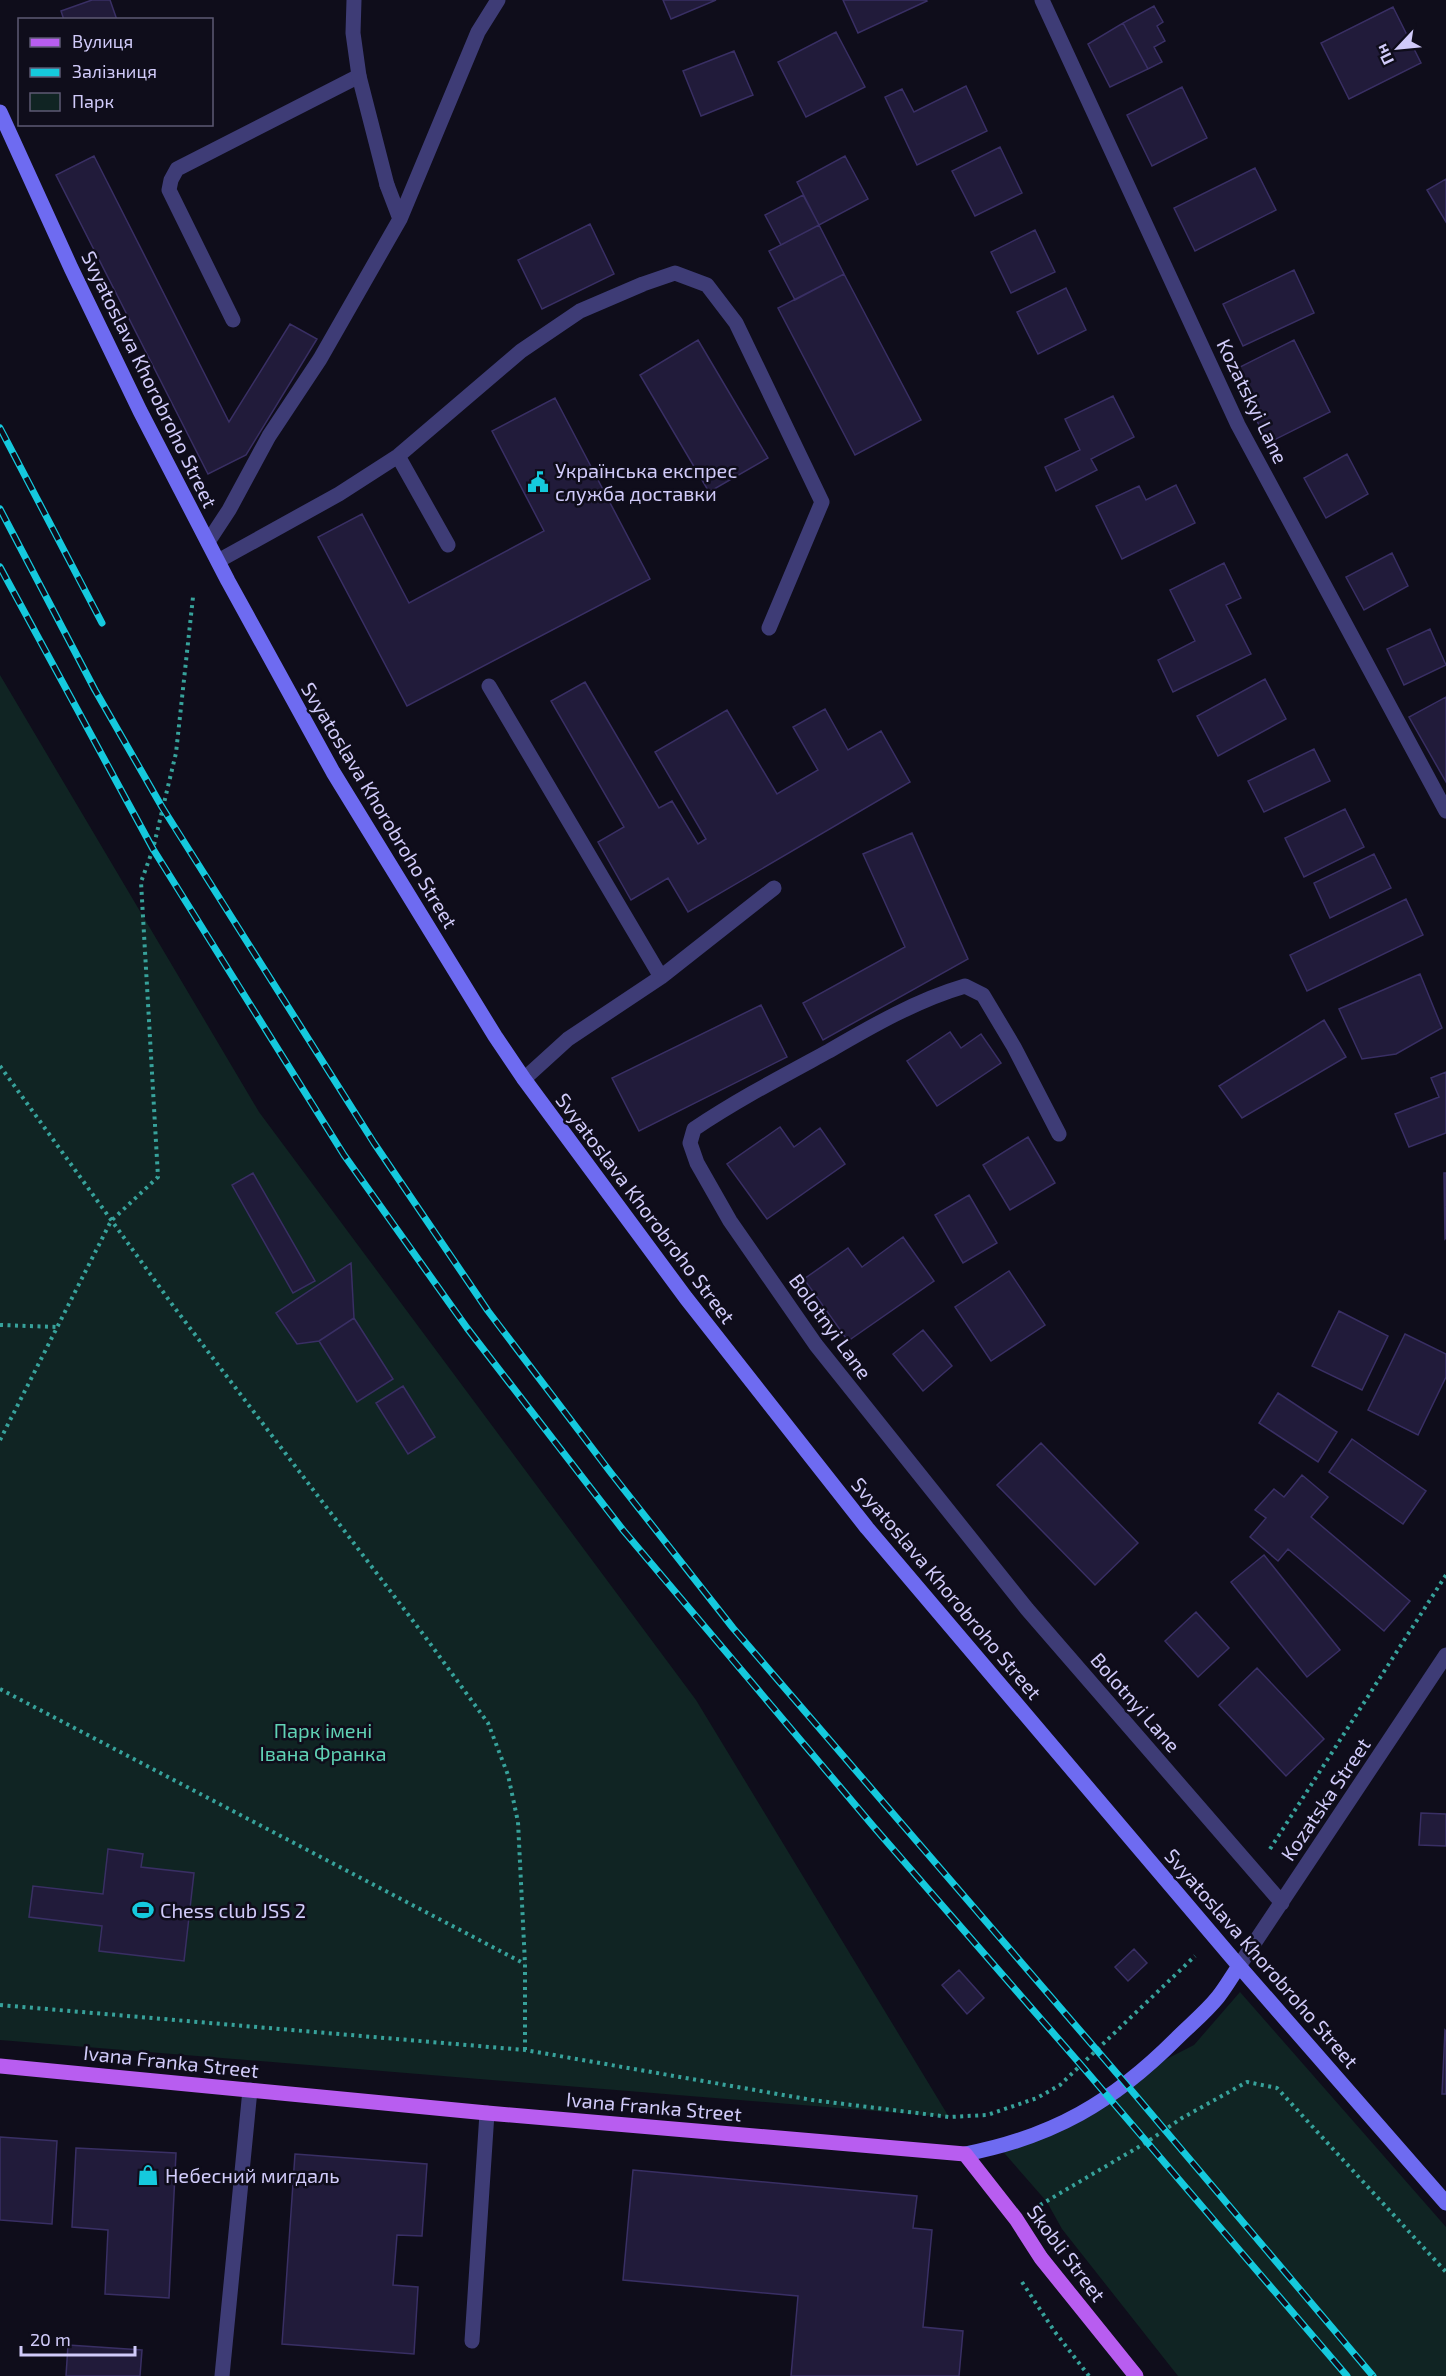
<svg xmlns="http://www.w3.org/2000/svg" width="1446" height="2376" font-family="'Exo 2',sans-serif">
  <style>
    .green { fill: #102423 }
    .building { fill: #211b3a; stroke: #392f64; stroke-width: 1.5 }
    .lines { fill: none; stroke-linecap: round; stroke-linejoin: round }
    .path { stroke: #37a29b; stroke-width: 4; stroke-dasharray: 3 4.5; stroke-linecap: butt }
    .service { stroke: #3e3c76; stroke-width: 15 }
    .minor { stroke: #3e3c76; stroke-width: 15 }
    .secondary { stroke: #6e6bf1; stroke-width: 15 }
    .primary { stroke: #b85df0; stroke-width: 15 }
    .rail-casing { stroke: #15c9dd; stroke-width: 7 }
    .rail { stroke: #0f0d1b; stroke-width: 4.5; stroke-dasharray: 14; stroke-linecap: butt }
    .labels { text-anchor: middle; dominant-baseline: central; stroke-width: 5; stroke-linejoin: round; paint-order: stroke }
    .street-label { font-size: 20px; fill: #d1cbfa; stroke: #0f0d1b }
    .poi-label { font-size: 20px; fill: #d1cbfa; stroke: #0f0d1b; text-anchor: start }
    .park-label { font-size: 20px; fill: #60d2b5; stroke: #0f0d1b }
  </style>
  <rect width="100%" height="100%" fill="#0f0d1b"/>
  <path class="green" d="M 0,675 L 259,1112 L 696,1700 L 949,2117 L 0,2040 Z
    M 1240,1992 L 1446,2227 L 1446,2376 L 1178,2376 L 1062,2229 L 1047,2202 L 999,2147 L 1040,2134 L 1145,2070 L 1194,2045 Z"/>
  <path class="building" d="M 92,0 L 110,0 L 117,20 L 64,20 L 61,11 Z
    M 663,0 L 716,0 L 671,19 Z
    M 843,0 L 926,0 L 927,1 L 858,33 Z
    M 1154,6 L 1163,22 L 1157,26 L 1165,41 L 1154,47 L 1162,62 L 1148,69 L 1123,23 Z
    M 1393,7 L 1421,63 L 1349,99 L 1321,43 Z
    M 1123,23 L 1148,69 L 1110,87 L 1088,44 Z
    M 836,32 L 865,87 L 806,117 L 778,62 Z
    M 734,51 L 753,95 L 701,116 L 683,71 Z
    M 966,86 L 987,131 L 917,165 L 885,97 L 902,89 L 914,112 Z
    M 1182,87 L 1207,138 L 1152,166 L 1127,115 Z
    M 1000,147 L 1022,193 L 975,216 L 952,171 Z
    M 94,156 L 229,422 L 290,324 L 317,339 L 246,455 L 208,474 L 56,175 Z
    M 845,156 L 868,199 L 819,225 L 797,182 Z
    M 1255,168 L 1276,210 L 1195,251 L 1174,208 Z
    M 1446,179 L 1446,222 L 1427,190 Z
    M 803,195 L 819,225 L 781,245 L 765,215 Z
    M 590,224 L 614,274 L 542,309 L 518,260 Z
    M 819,225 L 844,274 L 795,300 L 769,251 Z
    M 1035,230 L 1055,272 L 1011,293 L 991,252 Z
    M 1294,270 L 1314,313 L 1243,346 L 1223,304 Z
    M 844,274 L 921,420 L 855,455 L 778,308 Z
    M 1066,288 L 1086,330 L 1038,354 L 1017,312 Z
    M 698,340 L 768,458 L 709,492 L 640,375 Z
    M 1294,340 L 1330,412 L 1268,443 L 1232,371 Z
    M 1113,396 L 1134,437 L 1091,459 L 1097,470 L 1056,491 L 1045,467 L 1080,450 L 1065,419 Z
    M 555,398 L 650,579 L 407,706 L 318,537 L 362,514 L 409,603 L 544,531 L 492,431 Z
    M 1347,454 L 1368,494 L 1326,518 L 1304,478 Z
    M 1176,485 L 1195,523 L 1122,559 L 1096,506 L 1139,486 L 1146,500 Z
    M 1392,553 L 1408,586 L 1364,610 L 1346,577 Z
    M 1224,563 L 1241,598 L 1226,605 L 1251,654 L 1173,692 L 1158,660 L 1195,641 L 1170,590 Z
    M 1430,629 L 1446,665 L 1404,685 L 1387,649 Z
    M 1265,679 L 1286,719 L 1218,756 L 1197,716 Z
    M 585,682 L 659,808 L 672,801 L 698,844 L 706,839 L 655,752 L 727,710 L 777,794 L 818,770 L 793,727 L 825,709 L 848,750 L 881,731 L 910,782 L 688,912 L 668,878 L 631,900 L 598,842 L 624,827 L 551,701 Z
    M 1446,697 L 1446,782 L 1409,717 Z
    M 1314,749 L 1330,781 L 1264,812 L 1248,781 Z
    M 1345,809 L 1364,847 L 1304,877 L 1285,838 Z
    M 912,833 L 968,959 L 823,1040 L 803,1003 L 905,947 L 863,854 Z
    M 1374,854 L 1391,888 L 1330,918 L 1314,883 Z
    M 1406,899 L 1423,935 L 1307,991 L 1290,955 Z
    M 1420,974 L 1442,1028 L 1396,1054 L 1362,1059 L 1339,1009 Z
    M 761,1005 L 787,1057 L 639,1131 L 612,1078 Z
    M 1324,1020 L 1346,1057 L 1242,1118 L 1219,1086 Z
    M 950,1032 L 961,1048 L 981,1034 L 1001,1063 L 937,1106 L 907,1061 Z
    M 1446,1072 L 1446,1133 L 1409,1147 L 1395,1114 L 1439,1097 L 1431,1078 Z
    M 780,1127 L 794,1147 L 820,1128 L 845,1164 L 767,1219 L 727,1164 Z
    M 1028,1137 L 1055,1183 L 1010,1210 L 983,1165 Z
    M 253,1173 L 315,1281 L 293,1293 L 232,1185 Z
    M 1444,1173 L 1446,1173 L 1446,1238 L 1445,1239 Z
    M 969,1195 L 997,1243 L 963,1263 L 935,1215 Z
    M 903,1237 L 934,1281 L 848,1341 L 804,1279 L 848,1248 L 862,1267 Z
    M 351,1263 L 354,1318 L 319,1341 L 297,1344 L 276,1313 Z
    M 1009,1271 L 1045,1325 L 991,1361 L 955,1307 Z
    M 1339,1311 L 1388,1336 L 1362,1390 L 1312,1366 Z
    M 354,1318 L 393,1379 L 357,1402 L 319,1341 Z
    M 923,1330 L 952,1366 L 923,1391 L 893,1354 Z
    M 1405,1334 L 1446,1354 L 1446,1377 L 1418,1435 L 1368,1410 Z
    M 403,1386 L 435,1437 L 408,1454 L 376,1403 Z
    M 1278,1393 L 1337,1432 L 1318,1462 L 1259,1423 Z
    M 1352,1439 L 1426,1491 L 1403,1524 L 1329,1472 Z
    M 1041,1443 L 1138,1543 L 1095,1585 L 997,1485 Z
    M 1302,1475 L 1328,1497 L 1311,1517 L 1410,1601 L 1384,1631 L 1288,1549 L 1278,1561 L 1250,1537 L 1266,1518 L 1255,1510 L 1274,1489 L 1284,1497 Z
    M 1264,1555 L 1340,1650 L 1307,1677 L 1231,1582 Z
    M 1196,1612 L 1229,1648 L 1198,1677 L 1165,1641 Z
    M 1257,1668 L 1324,1739 L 1286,1776 L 1219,1705 Z
    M 1421,1813 L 1446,1814 L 1446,1846 L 1419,1845 Z
    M 108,1849 L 143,1854 L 141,1867 L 194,1873 L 184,1961 L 99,1951 L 102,1926 L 29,1917 L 33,1886 L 103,1894 Z
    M 1134,1949 L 1147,1963 L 1128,1981 L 1115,1967 Z
    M 959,1970 L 984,1998 L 967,2014 L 942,1985 Z
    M 1445,2030 L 1446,2031 L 1446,2094 L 1442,2094 Z
    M 0,2137 L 57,2141 L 52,2224 L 0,2220 Z
    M 76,2148 L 176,2153 L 169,2298 L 105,2294 L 108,2230 L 72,2227 Z
    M 295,2154 L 427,2164 L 422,2236 L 397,2235 L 393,2285 L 418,2287 L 414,2354 L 282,2344 Z
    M 633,2170 L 917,2196 L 913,2228 L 932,2230 L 923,2327 L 963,2331 L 959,2376 L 791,2376 L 798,2296 L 623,2280 Z
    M 68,2345 L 142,2350 L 140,2376 L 66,2376 Z"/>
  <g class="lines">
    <path class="path" d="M 0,1066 L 174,1307 L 426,1638 L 488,1723 L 508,1775 L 518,1822 L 525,1964 L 525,2050
      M 0,1325 L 57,1327
      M 0,1440 L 111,1221 L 158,1177 L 141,882 L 153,849 L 176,753 L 193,597
      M 0,1689 L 525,1964
      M 1270,1849 L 1446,1575
      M 0,2005 L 525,2050 L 812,2100 L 949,2117 L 987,2115 L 1037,2098 L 1060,2085 L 1195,1956
      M 1040,2205 L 1147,2142 L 1182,2118 L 1247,2082 L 1277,2088 L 1446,2272
      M 1022,2282 L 1055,2332 L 1089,2376"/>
    <path class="service" d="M 387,185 L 400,219
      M 233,320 L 169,190 L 171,180 L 177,169 L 359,76
      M 398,456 L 448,545
      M 208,542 L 229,510 L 269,436 L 320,359 L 400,219 L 478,32 L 498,0
      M 218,561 L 339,494 L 398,456 L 521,351 L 580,311 L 643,284 L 675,273 L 707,285 L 736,323 L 822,502 L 769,628
      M 489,686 L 661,977
      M 524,1079 L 568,1039 L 661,977 L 774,888
      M 472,2341 L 487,2113"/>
    <path class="minor" d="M 354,0 L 353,33 L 359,76 L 387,185
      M 1042,0 L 1238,425 L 1446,811
      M 1059,1134 L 1014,1047 L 983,995 L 965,986 C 917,1000 872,1026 829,1051 C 783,1076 737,1100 694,1129 L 690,1143 L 697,1163 L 730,1221 L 816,1345 L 1027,1609 L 1282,1903
      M 1239,1966 L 1446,1655
      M 222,2376 L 250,2090"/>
    <path class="secondary" d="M 0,112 L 71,268 L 140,411 L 228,581 L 333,772 L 495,1036 L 524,1079 L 686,1298 L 867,1528 L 1239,1966 L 1446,2203
      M 965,2154 C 1053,2137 1113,2102 1176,2039 C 1190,2025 1206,2012 1218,1997 C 1226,1987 1232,1976 1239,1966"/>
    <path class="primary" d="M 0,2066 L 487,2113 L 965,2154 L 1016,2219 L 1041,2258 L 1136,2376"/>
    <defs>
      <path id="rail" d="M 0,428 L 102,623
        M 0,509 L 95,690 L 162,807 L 374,1143 L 488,1311 L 611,1473 L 733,1628 L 1126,2084 L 1373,2376
        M 0,567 L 153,849 L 344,1155 L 467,1328 L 623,1530 L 873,1826 L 1081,2065 L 1347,2376"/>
    </defs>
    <use href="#rail" class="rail-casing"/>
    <use href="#rail" class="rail"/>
  </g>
  <defs>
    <symbol id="civic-bare" viewBox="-9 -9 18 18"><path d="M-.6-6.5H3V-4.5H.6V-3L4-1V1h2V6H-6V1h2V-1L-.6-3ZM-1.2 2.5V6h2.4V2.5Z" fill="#15c9dd" stroke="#0f0d1b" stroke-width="2.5" paint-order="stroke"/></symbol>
    <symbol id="stadium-bare" viewBox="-9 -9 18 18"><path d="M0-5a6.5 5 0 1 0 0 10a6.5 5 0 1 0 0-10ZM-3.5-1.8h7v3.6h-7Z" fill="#15c9dd" stroke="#0f0d1b" stroke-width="2.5" paint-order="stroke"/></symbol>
    <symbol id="shop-bare" viewBox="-9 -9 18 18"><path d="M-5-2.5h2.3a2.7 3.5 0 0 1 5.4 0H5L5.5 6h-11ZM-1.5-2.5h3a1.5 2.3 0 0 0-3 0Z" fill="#15c9dd" stroke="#0f0d1b" stroke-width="2.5" paint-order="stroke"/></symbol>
  </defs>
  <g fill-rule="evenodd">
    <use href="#civic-bare" x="523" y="467" width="30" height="30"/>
    <use href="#stadium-bare" x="128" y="1895" width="30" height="30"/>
    <use href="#shop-bare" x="133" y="2160" width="30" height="30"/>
  </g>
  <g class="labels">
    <g class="street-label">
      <text transform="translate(150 379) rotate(64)">Svyatoslava Khorobroho Street</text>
      <text transform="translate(1253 401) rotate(64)">Kozatskyi Lane</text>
      <text transform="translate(380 805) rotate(59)">Svyatoslava Khorobroho Street</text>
      <text transform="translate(646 1208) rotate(53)">Svyatoslava Khorobroho Street</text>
      <text transform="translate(831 1326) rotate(54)">Bolotnyi Lane</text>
      <text transform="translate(947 1588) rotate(50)">Svyatoslava Khorobroho Street</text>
      <text transform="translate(1136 1702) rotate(49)">Bolotnyi Lane</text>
      <text transform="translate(1325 1799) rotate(-56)">Kozatska Street</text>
      <text transform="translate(1262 1958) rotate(49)">Svyatoslava Khorobroho Street</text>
      <text transform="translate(171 2061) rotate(6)">Ivana Franka Street</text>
      <text transform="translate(654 2106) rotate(5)">Ivana Franka Street</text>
      <text transform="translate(1067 2253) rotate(53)">Skobli Street</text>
    </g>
    <g class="poi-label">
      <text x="555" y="470">Українська експрес<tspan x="555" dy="23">служба доставки</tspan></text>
      <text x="160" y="1910">Chess club JSS 2</text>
      <text x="165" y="2175">Небесний мигдаль</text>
    </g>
    <g class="park-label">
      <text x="323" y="1730">Парк імені<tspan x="323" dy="23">Івана Франка</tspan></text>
    </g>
  </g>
  <rect x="18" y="18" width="195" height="108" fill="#0f0d1b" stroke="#5d5974" stroke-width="1.5"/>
  <rect x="30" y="38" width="30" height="9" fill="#b85df0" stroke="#5d5974" stroke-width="1.5"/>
  <text x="72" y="48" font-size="18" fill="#d1cbfa">Вулиця</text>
  <rect x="30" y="68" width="30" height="9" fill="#15c9dd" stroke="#5d5974" stroke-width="1.5"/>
  <text x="72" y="78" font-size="18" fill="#d1cbfa">Залізниця</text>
  <rect x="30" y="93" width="30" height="18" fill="#102423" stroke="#5d5974" stroke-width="1.5"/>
  <text x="72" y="108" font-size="18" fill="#d1cbfa">Парк</text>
  <g transform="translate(1398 48) rotate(244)" stroke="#0f0d1b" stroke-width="4.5" paint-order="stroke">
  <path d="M0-4.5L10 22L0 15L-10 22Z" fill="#d1cbfa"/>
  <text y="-9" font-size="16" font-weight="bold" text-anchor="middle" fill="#d1cbfa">Пн</text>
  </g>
  <path d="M21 2346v9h114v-9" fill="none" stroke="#d1cbfa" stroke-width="3"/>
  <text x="30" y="2346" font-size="18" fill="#d1cbfa" stroke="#0f0d1b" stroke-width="4.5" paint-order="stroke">20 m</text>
</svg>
